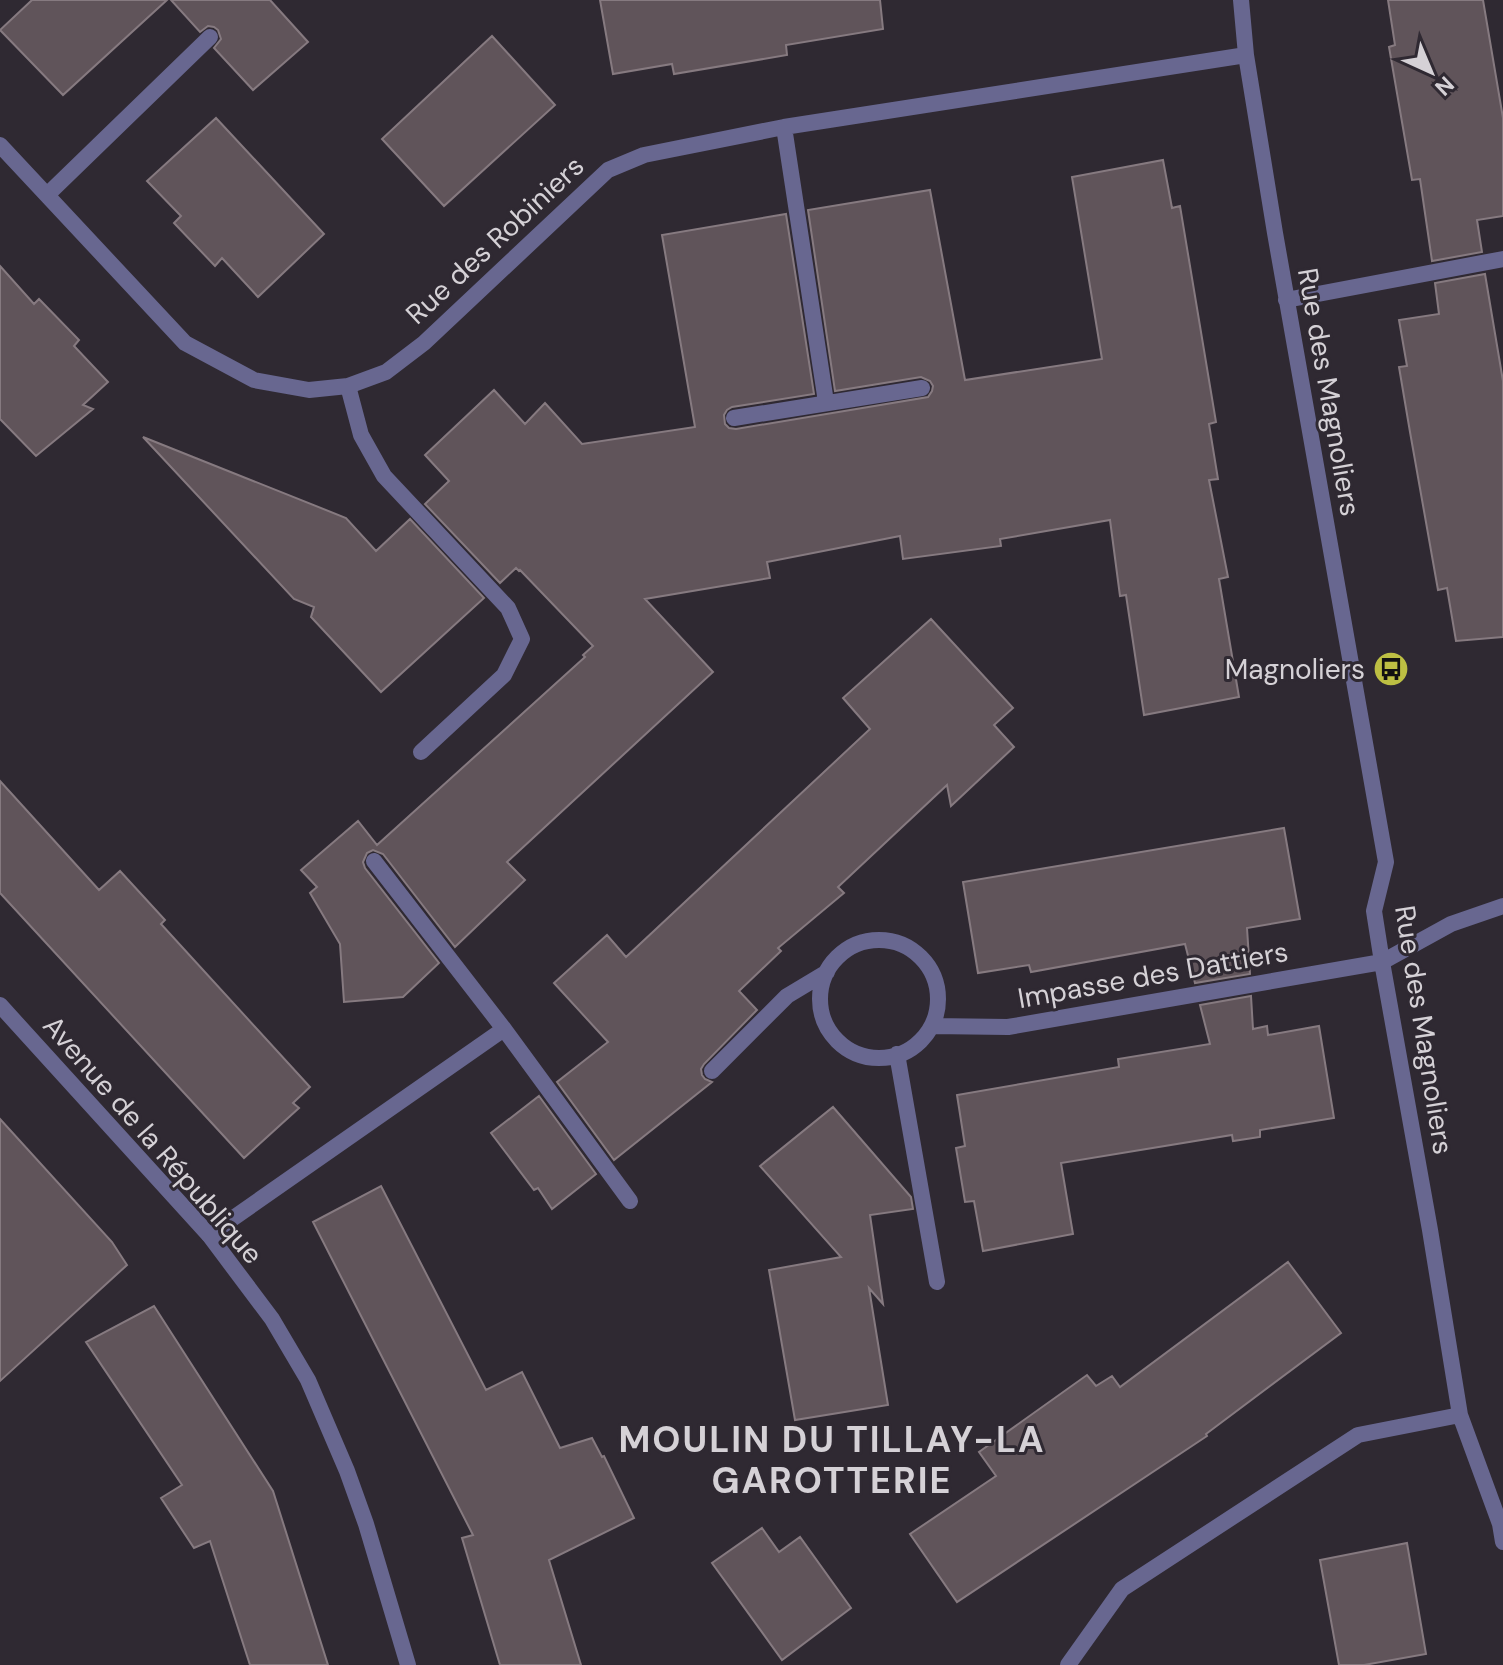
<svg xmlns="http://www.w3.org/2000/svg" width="1503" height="1665" font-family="'DM Sans',sans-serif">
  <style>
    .building { fill: #60545a; stroke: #867a80; stroke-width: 2 }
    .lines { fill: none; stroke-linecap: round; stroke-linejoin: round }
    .service { stroke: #686790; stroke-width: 16 }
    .minor { stroke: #686790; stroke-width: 16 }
    .labels { text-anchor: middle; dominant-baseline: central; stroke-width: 6; stroke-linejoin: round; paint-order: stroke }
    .street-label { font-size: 28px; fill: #d5d1d6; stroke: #2f2932 }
    .poi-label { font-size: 28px; fill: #d5d1d6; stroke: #2f2932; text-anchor: end }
    .district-label { font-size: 36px; font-weight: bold; letter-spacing: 2px; fill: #d5d1d6; stroke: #2f2932 }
  </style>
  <rect width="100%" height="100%" fill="#2f2932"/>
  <path class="building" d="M 32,0 L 167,0 L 63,95 L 0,30 Z
    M 171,0 L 270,0 L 308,42 L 253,90 L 214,48 L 221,39 L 218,30 L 214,27 L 208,26 L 200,32 Z
    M 600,0 L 880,0 L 883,29 L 786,45 L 787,55 L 674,74 L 672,64 L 613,74 Z
    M 1388,0 L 1483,0 L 1503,118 L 1503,216 L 1477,220 L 1482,252 L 1432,261 L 1420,179 L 1412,180 L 1389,47 L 1395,45 Z
    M 492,36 L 555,105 L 444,206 L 382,139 Z
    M 216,118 L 324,234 L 258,297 L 222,258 L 215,266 L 174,223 L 181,216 L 147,181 Z
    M 1163,160 L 1172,208 L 1180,206 L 1216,422 L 1209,424 L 1218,479 L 1209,480 L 1228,577 L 1219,579 L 1239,697 L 1144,715 L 1126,595 L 1120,596 L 1110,520 L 1000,539 L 1001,546 L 903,559 L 900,536 L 767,562 L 770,578 L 645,599 L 713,672 L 507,862 L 525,880 L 455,947 L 383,854 L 373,850 L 367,853 L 363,862 L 365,868 L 439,963 L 403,997 L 344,1002 L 340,944 L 310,893 L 317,887 L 301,870 L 358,821 L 377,845 L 585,657 L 583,655 L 593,646 L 520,570 L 519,571 L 516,568 L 500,583 L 425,504 L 449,481 L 425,455 L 494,390 L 525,424 L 545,403 L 582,444 L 695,427 L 662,235 L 786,214 L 814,394 L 732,407 L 727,410 L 724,415 L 725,424 L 729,428 L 736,429 L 928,397 L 932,391 L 933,386 L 930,381 L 921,377 L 835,391 L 808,210 L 930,190 L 965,380 L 1102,359 L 1072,177 Z
    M 0,266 L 34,304 L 39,299 L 79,340 L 74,346 L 108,382 L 83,405 L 93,409 L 36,456 L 0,419 Z
    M 1485,274 L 1503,381 L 1503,637 L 1456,641 L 1447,588 L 1438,590 L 1410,432 L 1399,367 L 1407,366 L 1399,320 L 1439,314 L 1435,283 Z
    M 143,437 L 346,518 L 376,551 L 410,519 L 484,598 L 381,692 L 311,617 L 314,607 L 294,599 Z
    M 931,619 L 1013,708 L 994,725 L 1014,747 L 951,806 L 947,785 L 838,887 L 844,893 L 778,948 L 781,951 L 739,991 L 757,1010 L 704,1064 L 701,1069 L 702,1075 L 705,1079 L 712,1082 L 614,1160 L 557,1082 L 608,1042 L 554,983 L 607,935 L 626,957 L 870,729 L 843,698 Z
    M 0,781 L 99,890 L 120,871 L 165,920 L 161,924 L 310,1087 L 293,1103 L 299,1108 L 244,1158 L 0,893 Z
    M 1284,828 L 1300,919 L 1247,928 L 1250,974 L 1195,983 L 1185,944 L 1031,972 L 1029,965 L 978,973 L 963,882 Z
    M 1251,996 L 1253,1029 L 1267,1026 L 1268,1035 L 1319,1026 L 1334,1118 L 1260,1130 L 1260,1137 L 1233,1141 L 1232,1135 L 1061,1163 L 1073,1234 L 983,1251 L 974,1201 L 965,1202 L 956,1148 L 965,1146 L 957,1095 L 1119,1067 L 1118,1059 L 1210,1044 L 1200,1005 Z
    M 539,1096 L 596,1174 L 552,1209 L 538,1188 L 534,1190 L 491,1133 Z
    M 833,1107 L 911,1197 L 913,1209 L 870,1215 L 883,1304 L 869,1288 L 888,1405 L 795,1420 L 769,1270 L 841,1257 L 760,1166 Z
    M 0,1119 L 112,1242 L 127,1265 L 0,1381 Z
    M 381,1186 L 486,1390 L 522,1372 L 560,1448 L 592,1438 L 602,1457 L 604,1456 L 634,1518 L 549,1560 L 581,1665 L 500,1665 L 462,1538 L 473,1535 L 313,1222 Z
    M 1288,1262 L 1341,1333 L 1206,1434 L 1207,1436 L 957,1602 L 910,1534 L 996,1476 L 979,1452 L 1087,1375 L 1096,1386 L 1112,1376 L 1120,1387 Z
    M 154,1306 L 273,1491 L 328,1665 L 250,1665 L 210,1541 L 194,1548 L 161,1498 L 182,1485 L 86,1342 Z
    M 762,1528 L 779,1552 L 800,1537 L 851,1608 L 782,1660 L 712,1563 Z
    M 1407,1543 L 1426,1654 L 1364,1665 L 1339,1665 L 1320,1560 Z"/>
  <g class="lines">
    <path class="service" d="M 374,861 L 504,1029 L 630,1201
      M 209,1235 L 504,1029"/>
    <path class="minor" d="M 1241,0 L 1246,55 L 1275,233 L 1386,862 L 1374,911 L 1382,962 L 1430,1230 L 1460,1415 L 1500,1524 L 1503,1542
      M 784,127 L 826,402
      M 0,145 L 185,343 L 254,380 L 309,390 L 348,386 L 386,372 L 424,343 L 608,170 L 644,155 L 784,127 L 1246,55
      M 47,195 L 210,37
      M 1286,300 L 1503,259
      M 348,386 L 361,435 L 384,476 L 508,608 L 522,639 L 504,675 L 421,752
      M 734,418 L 922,388
      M820 999a59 59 0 1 1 118 0a59 59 0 1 1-118 0Z
      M 0,1005 L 209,1235 L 272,1319 L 308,1380 L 347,1471 L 366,1524 L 408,1665
      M 932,1026 L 1008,1027 L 1382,962 L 1451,924 L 1503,906
      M 897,1054 L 937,1282
      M 712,1071 L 787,996 L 827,972
      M 1068,1665 L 1122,1589 L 1358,1435 L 1460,1415"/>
  </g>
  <defs>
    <symbol id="bus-disc" viewBox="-11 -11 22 22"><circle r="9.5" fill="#bdbf43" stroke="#2f2932"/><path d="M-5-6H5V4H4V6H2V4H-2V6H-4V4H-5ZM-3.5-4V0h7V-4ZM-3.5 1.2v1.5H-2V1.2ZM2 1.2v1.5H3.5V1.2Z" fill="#111"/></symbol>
  </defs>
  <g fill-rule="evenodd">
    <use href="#bus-disc" x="1371" y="649" width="40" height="40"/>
  </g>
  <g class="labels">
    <g class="street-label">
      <text transform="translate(495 240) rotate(-43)">Rue des Robiniers</text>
      <text transform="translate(1329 392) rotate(80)">Rue des Magnoliers</text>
      <text transform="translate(1153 975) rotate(-10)">Impasse des Dattiers</text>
      <text transform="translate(1424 1030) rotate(81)">Rue des Magnoliers</text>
      <text transform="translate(153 1140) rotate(49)">Avenue de la République</text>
    </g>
    <g class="poi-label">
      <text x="1365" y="669">Magnoliers</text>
    </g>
    <g class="district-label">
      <text x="832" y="1439">MOULIN DU TILLAY-LA<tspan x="832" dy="41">GAROTTERIE</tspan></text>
    </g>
  </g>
  <g transform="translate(1431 72) rotate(136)" stroke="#2f2932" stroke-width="6" paint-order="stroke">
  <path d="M0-6L14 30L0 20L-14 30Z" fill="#d5d1d6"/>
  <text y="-12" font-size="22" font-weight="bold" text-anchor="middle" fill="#d5d1d6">N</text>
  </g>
</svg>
